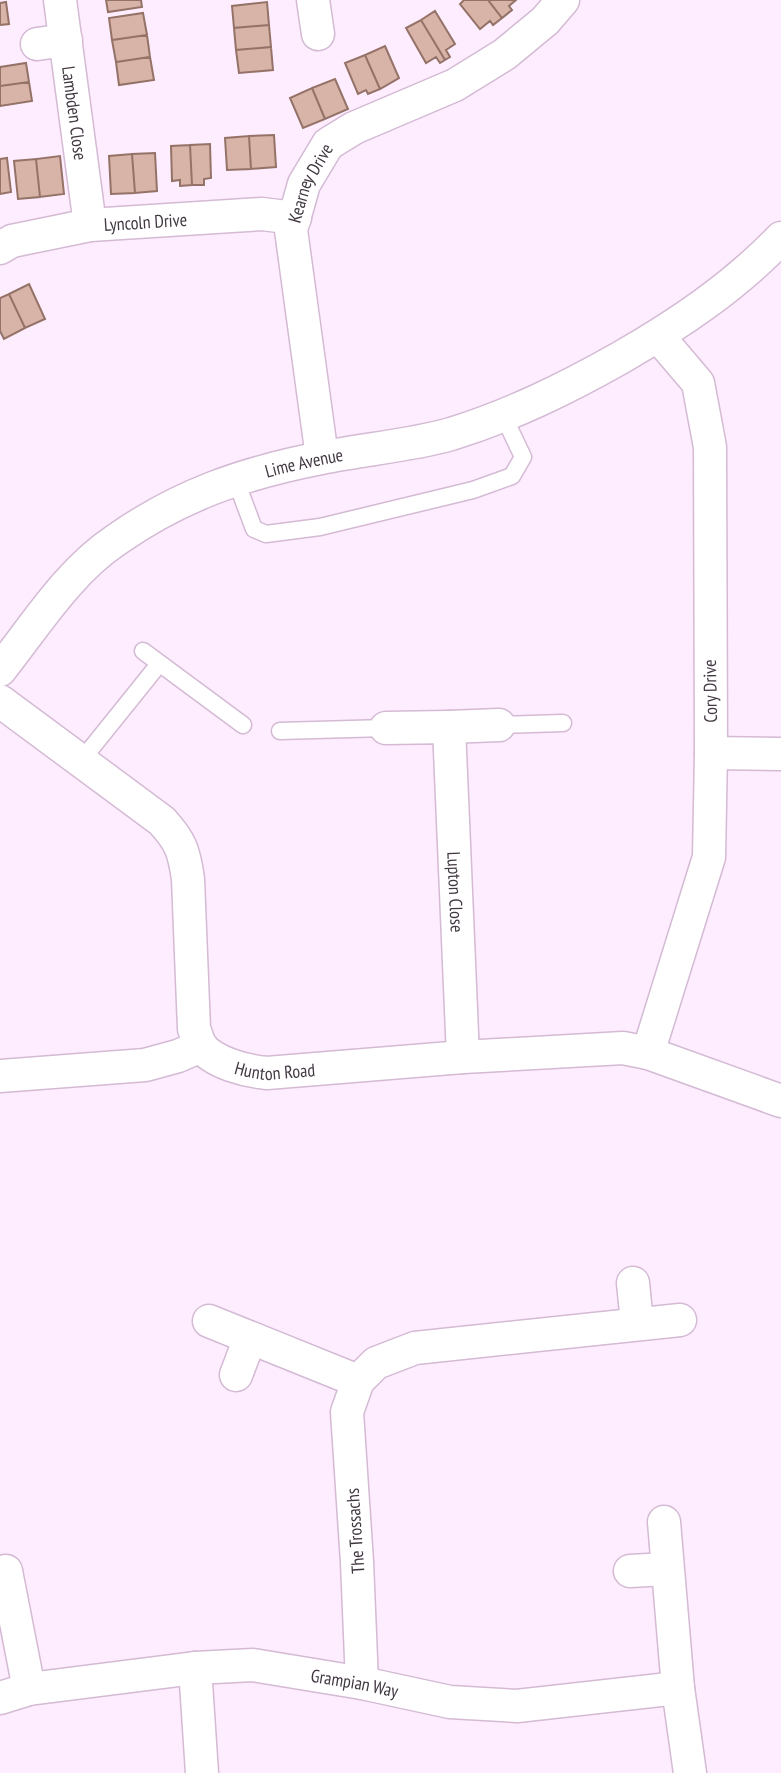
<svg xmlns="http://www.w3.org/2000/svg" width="781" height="1773" font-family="'PT Sans Narrow',sans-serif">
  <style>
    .building { fill: #d8b3a7; stroke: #947267; stroke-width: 2 }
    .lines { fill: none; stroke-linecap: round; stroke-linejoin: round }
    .lane-casing { stroke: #d4bad4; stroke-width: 19 }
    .street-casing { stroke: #d4bad4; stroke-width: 35 }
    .lane { stroke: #fff; stroke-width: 16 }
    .street { stroke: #fff; stroke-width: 32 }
    .labels { text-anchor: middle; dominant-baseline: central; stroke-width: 7; stroke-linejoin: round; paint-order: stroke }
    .street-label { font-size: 18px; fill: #423842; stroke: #fff }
  </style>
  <rect width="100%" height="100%" fill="#feedfe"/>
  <path class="building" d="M 106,0 L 141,0 L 142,7 L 108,12 Z
    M 464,0 L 488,0 L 502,18 L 493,25 L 490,21 L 480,29 L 460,4 Z
    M 488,0 L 516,0 L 509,6 L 512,10 L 502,18 Z
    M 6,2 L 9,24 L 0,25 L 0,3 Z
    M 267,2 L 269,25 L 234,28 L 232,6 Z
    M 435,11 L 455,44 L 446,50 L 450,57 L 445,60 L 421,20 Z
    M 143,13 L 147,35 L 112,40 L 109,18 Z
    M 421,20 L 445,60 L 440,63 L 436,57 L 426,63 L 406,28 Z
    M 269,25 L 271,47 L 236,50 L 234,28 Z
    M 147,35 L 150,57 L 116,62 L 112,40 Z
    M 385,46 L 399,78 L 380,89 L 365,55 Z
    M 271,47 L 273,70 L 239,73 L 236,50 Z
    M 365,55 L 380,89 L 368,94 L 366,90 L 358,94 L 345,63 Z
    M 150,57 L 154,80 L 119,85 L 116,62 Z
    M 26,63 L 29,82 L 0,86 L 0,67 Z
    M 335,79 L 348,109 L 325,119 L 312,88 Z
    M 29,82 L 32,101 L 0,106 L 0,86 Z
    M 312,88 L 325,119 L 303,128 L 290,98 Z
    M 274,135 L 276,167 L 251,169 L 249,136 Z
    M 249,136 L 251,169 L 227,170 L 225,138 Z
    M 210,144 L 211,178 L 204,179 L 204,185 L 192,185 L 190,145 Z
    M 190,145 L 192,185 L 180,186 L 180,180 L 172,181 L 171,146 Z
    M 155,153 L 157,191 L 135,193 L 132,154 Z
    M 132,154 L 135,193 L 111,194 L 109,156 Z
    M 60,156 L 64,194 L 40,197 L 36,159 Z
    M 7,158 L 11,192 L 0,194 L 0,159 Z
    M 36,159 L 40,197 L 18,199 L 14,161 Z
    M 29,284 L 45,319 L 25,328 L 9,294 Z
    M 9,294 L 25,328 L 4,339 L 0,331 L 0,298 Z"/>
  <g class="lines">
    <defs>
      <path id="lane" d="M 235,478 L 254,529 L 266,534 L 320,527 L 473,490 L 512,476 L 523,457 L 503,415
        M 143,651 L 243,725
        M 499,725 L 563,723
        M 280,731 L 386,728
        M 81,761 L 159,664"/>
      <g id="street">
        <path id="s1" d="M 60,0 L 90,225"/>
        <path d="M 313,0 L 318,34"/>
        <path d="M 37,44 L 66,40"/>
        <path id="s2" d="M 0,248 L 12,241 L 90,225 L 262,214 L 295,218"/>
        <path id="s3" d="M 322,457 L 291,230 L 304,184 L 328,144 L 354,128 L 455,85 L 505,54 L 545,21 L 563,0"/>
        <path id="s4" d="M 0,670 C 35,626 68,572 116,540 C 180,495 244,473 321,458 C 364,449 409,446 451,434 C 512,415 565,389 620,358 C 679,324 734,287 781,238"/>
        <path id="s5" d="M 0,701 L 162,821 C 181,842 184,851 188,879 L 194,1029 C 196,1033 198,1041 200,1045 C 213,1063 246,1071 267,1073 L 463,1057 L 623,1048 L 648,1053 L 781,1101"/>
        <path d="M 449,727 L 499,725"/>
        <path id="s6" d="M 386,728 L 449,727 L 463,1057"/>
        <path d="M 711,753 L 781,754"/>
        <path d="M 648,1053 L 709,857 L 711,753 L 710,447 L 698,383 L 658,336"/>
        <path d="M 0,1076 L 145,1065 L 178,1056 L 201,1046"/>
        <path d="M 633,1283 L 637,1323"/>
        <path d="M 209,1321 L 358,1381"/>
        <path d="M 236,1375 L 250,1338"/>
        <path d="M 664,1522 L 678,1688 L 690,1773"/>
        <path d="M 6,1571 L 29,1689"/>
        <path d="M 630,1571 L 667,1569"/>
        <path d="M 195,1668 L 202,1773"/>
        <path d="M 362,1683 L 357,1562 L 347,1412 L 358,1381 L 376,1363 L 415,1348 L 680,1320"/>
        <path id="s7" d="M 0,1698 L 29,1689 L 195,1668 L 253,1665 L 362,1683 L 450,1702 L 517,1706 L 678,1688"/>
      </g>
    </defs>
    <use href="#lane" class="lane-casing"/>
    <use href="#street" class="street-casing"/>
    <use href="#lane" class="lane"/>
    <use href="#street" class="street"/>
  </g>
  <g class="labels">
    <g class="street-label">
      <text stroke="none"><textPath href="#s1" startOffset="114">Lambden Close</textPath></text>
      <text stroke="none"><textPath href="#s3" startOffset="280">Kearney Drive</textPath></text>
      <text stroke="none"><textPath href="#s2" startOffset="149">Lyncoln Drive</textPath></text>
      <text stroke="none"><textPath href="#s4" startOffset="380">Lime Avenue</textPath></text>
      <text transform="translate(710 691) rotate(-91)">Cory Drive</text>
      <text stroke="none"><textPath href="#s6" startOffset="228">Lupton Close</textPath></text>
      <text stroke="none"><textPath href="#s5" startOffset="516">Hunton Road</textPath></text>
      <text transform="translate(355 1531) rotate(-94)">The Trossachs</text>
      <text stroke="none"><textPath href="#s7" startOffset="359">Grampian Way</textPath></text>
    </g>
  </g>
</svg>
